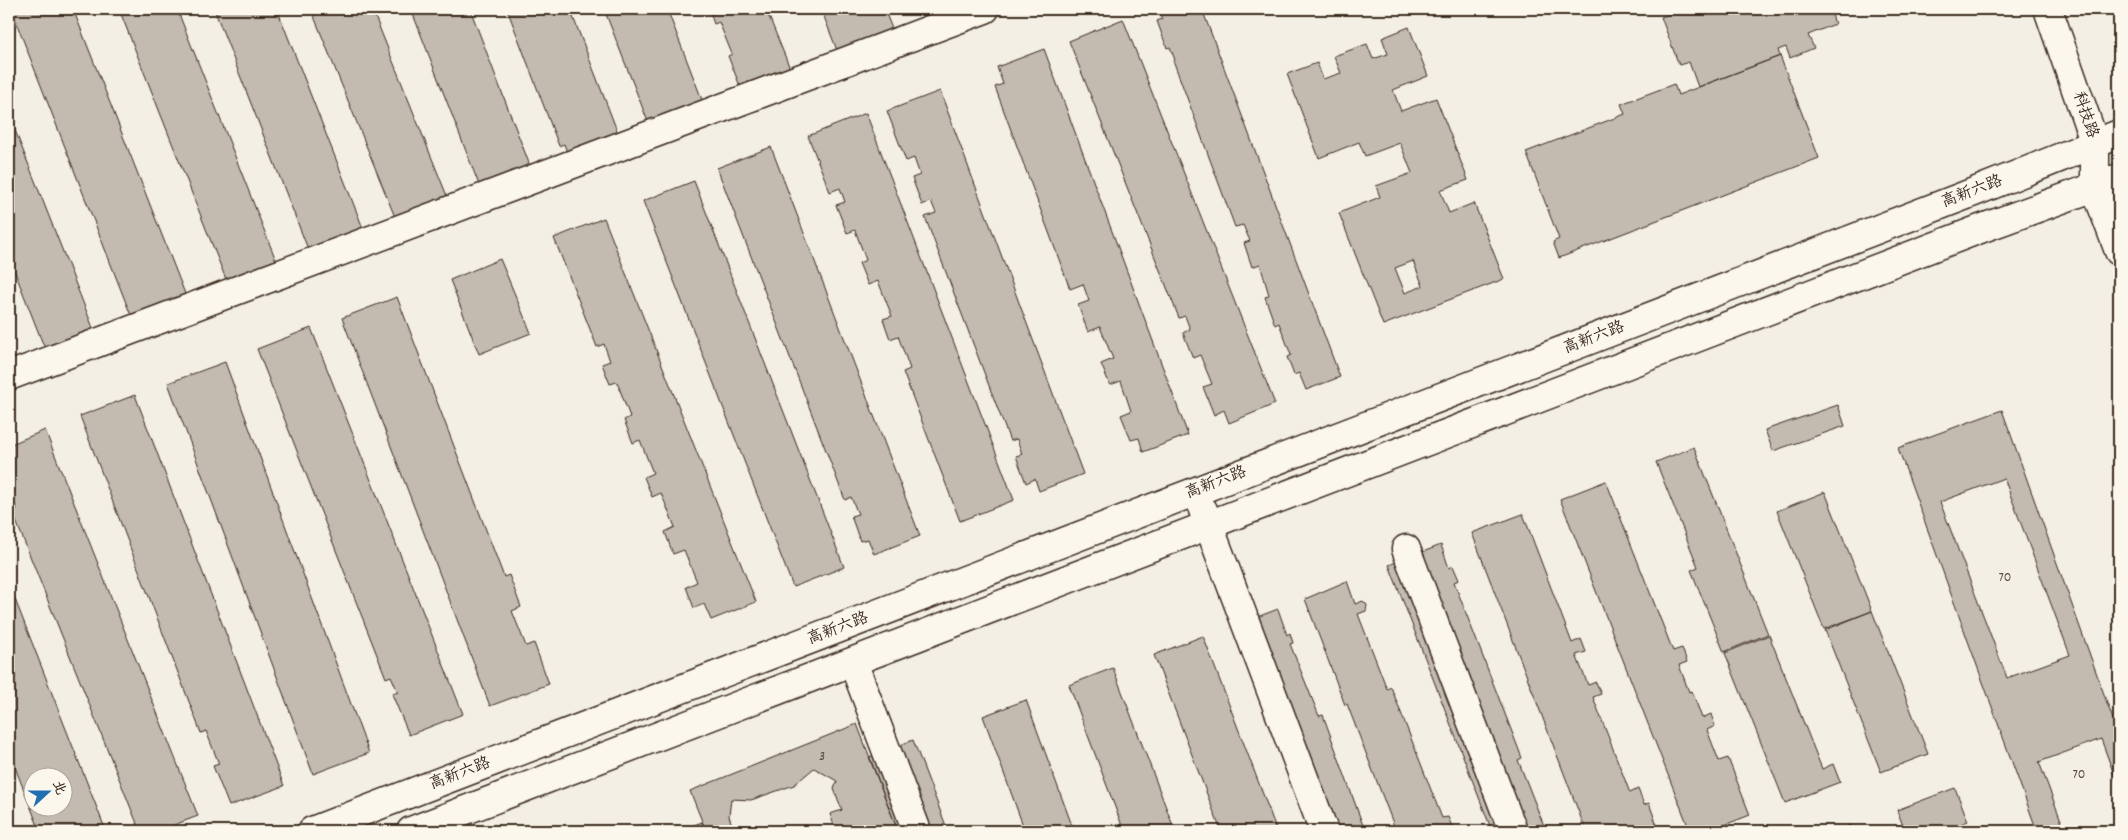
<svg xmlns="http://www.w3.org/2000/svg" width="2128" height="840" font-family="Dekko,'LXGW WenKai TC',sans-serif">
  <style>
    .building { fill: #c3bbb0; stroke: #3b2a1e; fill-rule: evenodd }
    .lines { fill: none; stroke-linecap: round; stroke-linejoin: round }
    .minor-casing { stroke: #3b2a1e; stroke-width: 31 }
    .major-casing { stroke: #3b2a1e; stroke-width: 31 }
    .minor { stroke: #fbf7ec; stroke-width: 28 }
    .major { stroke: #fbf7ec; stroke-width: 28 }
    .labels { text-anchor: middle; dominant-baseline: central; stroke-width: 4; stroke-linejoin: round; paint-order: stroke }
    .number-label { font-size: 14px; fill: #5d4e42 }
    .street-label { font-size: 16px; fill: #3b2a1e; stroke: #fbf7ec }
  </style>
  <rect width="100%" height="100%" fill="#f3efe4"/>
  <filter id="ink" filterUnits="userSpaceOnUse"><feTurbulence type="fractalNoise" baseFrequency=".02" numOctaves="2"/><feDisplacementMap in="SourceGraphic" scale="10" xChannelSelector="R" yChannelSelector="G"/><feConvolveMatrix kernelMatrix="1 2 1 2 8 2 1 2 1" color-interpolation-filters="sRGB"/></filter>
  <g filter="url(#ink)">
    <path class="building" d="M 11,9 L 73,9 L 191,309 L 137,331 Z
      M 119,9 L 177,9 L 281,273 L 231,292 Z
      M 214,9 L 277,9 L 368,241 L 313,262 Z
      M 311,9 L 372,9 L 451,206 L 399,227 Z
      M 411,9 L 470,9 L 532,171 L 481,190 Z
      M 507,9 L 570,9 L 621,141 L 570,160 L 564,144 L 559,146 Z
      M 604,9 L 667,9 L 706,110 L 652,132 Z
      M 709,9 L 766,9 L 793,76 L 744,96 L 728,56 L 732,54 L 719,22 L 714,24 Z
      M 821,9 L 884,9 L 895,36 L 840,58 Z
      M 920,9 L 972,9 L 927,26 Z
      M 1158,9 L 1202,9 L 1340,377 L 1306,390 L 1299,373 L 1294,375 L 1287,357 L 1291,355 L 1279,323 L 1275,325 L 1265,297 L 1269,295 L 1260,264 L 1252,267 L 1244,243 L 1250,241 L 1243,225 L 1235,227 L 1173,60 L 1175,60 L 1170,47 L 1167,48 L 1157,21 L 1162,19 Z
      M 1683,9 L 1830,9 L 1835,24 L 1808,35 L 1814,48 L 1790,58 L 1786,47 L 1778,50 L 1780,56 L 1698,87 L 1689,62 L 1679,65 L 1661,17 Z
      M 1123,19 L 1275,404 L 1229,423 L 1224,410 L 1214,415 L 1203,387 L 1212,384 L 1200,355 L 1193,358 L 1183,333 L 1190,329 L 1185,316 L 1179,318 L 1069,41 Z
      M 1409,27 L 1428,76 L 1393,90 L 1401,111 L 1436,98 L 1468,180 L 1440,190 L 1449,213 L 1474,203 L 1504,279 L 1383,325 L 1339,213 L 1380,197 L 1376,186 L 1412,173 L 1400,143 L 1365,156 L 1359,142 L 1319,158 L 1287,74 L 1317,63 L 1323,79 L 1341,73 L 1334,56 L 1367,44 L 1373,59 L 1388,54 L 1382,38 ZM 1413,261 L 1423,286 L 1405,293 L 1395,268 Z
      M 1044,49 L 1188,435 L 1143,452 L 1139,438 L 1131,440 L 1121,415 L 1131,411 L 1121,381 L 1110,385 L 1101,364 L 1113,359 L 1100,327 L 1088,332 L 1078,305 L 1089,301 L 1083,284 L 1070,289 L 995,87 L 1003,84 L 997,67 Z
      M 1780,56 L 1819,158 L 1559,258 L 1553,242 L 1559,239 L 1526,152 L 1625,114 L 1621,104 L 1674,84 L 1678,95 Z
      M 940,91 L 1083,474 L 1039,491 L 1035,479 L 1026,483 L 1016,456 L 1022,454 L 1017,439 L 1010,441 L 925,217 L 936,213 L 931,201 L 922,205 L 912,178 L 920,175 L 914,158 L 906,161 L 887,111 Z
      M 866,113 L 1014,500 L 960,521 L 903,372 L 910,369 L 898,336 L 890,339 L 883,319 L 892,316 L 878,281 L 868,285 L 859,263 L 866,260 L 855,230 L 847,233 L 836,205 L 845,202 L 840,188 L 830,192 L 808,136 Z
      M 9,115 L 99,343 L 50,362 L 9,257 Z
      M 771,147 L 920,536 L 874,554 L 868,539 L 860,541 L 851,516 L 858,514 L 851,497 L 845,500 L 717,168 Z
      M 694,181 L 844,567 L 793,587 L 643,201 Z
      M 604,218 L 756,602 L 711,620 L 704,604 L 694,608 L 686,587 L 697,582 L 684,550 L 673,554 L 665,532 L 675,527 L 661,493 L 652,497 L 644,477 L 653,473 L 640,440 L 633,443 L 624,420 L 630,417 L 617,382 L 610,384 L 602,364 L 610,361 L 604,344 L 597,347 L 554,238 Z
      M 500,259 L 531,333 L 479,354 L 450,280 Z
      M 397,297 L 504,577 L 509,575 L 521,607 L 512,611 L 526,646 L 534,643 L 549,684 L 490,706 L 342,318 Z
      M 311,328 L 463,714 L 409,735 L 392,694 L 398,692 L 391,676 L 386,678 L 257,349 Z
      M 225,362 L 369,753 L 313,774 L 168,383 Z
      M 135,395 L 284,786 L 229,806 L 213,766 L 219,764 L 206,731 L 201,733 L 80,416 Z
      M 1838,405 L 1845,426 L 1773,451 L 1765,430 Z
      M 2002,410 L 2119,736 L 2119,831 L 2037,831 L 1898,448 Z
      M 45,430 L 198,816 L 158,831 L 140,831 L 12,511 L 17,509 L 9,490 L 9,445 Z
      M 1694,447 L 1768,634 L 1724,652 L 1691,570 L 1698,567 L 1656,462 Z
      M 2004,478 L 2070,655 L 2007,678 L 1940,502 Z
      M 1606,481 L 1673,651 L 1682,648 L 1687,662 L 1679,665 L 1689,692 L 1692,691 L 1702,718 L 1711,714 L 1715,726 L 1707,730 L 1719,761 L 1728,758 L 1750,815 L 1709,831 L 1690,831 L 1560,499 Z
      M 1825,492 L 1872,611 L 1824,629 L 1777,511 Z
      M 1523,514 L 1572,643 L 1581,639 L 1586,652 L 1576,655 L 1588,685 L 1596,682 L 1601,694 L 1593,697 L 1630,793 L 1638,789 L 1644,805 L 1649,803 L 1659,831 L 1586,831 L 1472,533 Z
      M 1441,545 L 1449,568 L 1453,566 L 1459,580 L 1454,582 L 1522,758 L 1518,760 L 1546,831 L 1492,831 L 1389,565 Z
      M 1347,581 L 1355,604 L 1363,601 L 1367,605 L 1366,611 L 1358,614 L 1387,689 L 1391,687 L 1442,818 L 1448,817 L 1453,829 L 1447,831 L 1396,831 L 1347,704 L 1345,705 L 1305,599 Z
      M 9,584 L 106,831 L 40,831 L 9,752 ZM 32,778 L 62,778 L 62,808 L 32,808 Z
      M 1278,609 L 1287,635 L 1290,633 L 1293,643 L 1290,644 L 1319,716 L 1323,715 L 1365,831 L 1315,831 L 1239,624 Z
      M 1872,611 L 1928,754 L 1881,772 L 1825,630 Z
      M 1769,635 L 1822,769 L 1833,764 L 1840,782 L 1785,803 L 1725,653 Z
      M 1203,636 L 1277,831 L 1221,831 L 1154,655 Z
      M 1113,668 L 1175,831 L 1124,831 L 1069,685 Z
      M 1026,700 L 1074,831 L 1025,831 L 983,716 Z
      M 857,724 L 898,831 L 706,831 L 690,791 Z
      M 2101,739 L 2119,788 L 2119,831 L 2065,831 L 2039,762 Z
      M 913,740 L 948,831 L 898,831 L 869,757 Z
      M 814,768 L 837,781 L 834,789 L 842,810 L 830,814 L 836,831 L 734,831 L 729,816 L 731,799 L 751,800 L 794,785 Z
      M 1955,788 L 1968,821 L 1961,824 L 1964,831 L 1905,831 L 1897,810 Z
      M 702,822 L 706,831 L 685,831 L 689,827 Z
      M 1851,825 L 1854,831 L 1835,831 Z"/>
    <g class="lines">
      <defs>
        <path id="minor" d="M 9,376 L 985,9
          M 1203,510 L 1324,831
          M 1406,549 L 1513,831
          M 853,662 L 917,831
          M 312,831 L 1964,196 L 2119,134
          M 411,831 L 1980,229 L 2119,178"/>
        <path id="major" d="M 2048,9 L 2095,144 L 2095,187 L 2119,251"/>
      </defs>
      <use href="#minor" class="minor-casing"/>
      <use href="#major" class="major-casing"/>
      <use href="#minor" class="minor"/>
      <use href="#major" class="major"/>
    </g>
  </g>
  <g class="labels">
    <g class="number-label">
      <text x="2005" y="578">70</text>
      <text x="822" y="757">3</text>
      <text x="2079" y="775">70</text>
    </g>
    <g class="street-label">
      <text transform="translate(2085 115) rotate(71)">科技路</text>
      <text transform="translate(1972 192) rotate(-21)">高新六路</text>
      <text transform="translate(1594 338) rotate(-21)">高新六路</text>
      <text transform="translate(1216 483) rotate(-21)">高新六路</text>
      <text transform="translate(838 629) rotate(-21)">高新六路</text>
      <text transform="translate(460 774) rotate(-21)">高新六路</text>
    </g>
  </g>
  <rect width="2128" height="840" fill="none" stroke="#fbf7ec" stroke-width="30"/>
  <rect x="15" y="15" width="2098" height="810" fill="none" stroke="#3b2a1e" stroke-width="2" filter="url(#ink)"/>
  <g transform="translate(48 792) rotate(69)"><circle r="24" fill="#fbf7ec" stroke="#aea59a"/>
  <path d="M0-4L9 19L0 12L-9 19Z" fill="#1f6fb2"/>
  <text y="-8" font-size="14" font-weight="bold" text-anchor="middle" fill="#3b2a1e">北</text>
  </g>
</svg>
